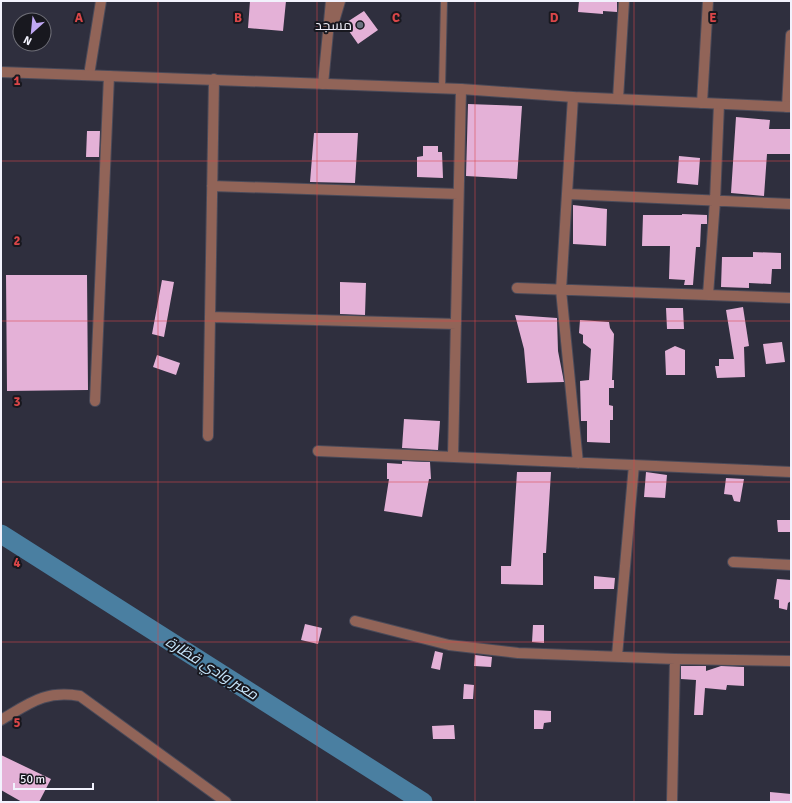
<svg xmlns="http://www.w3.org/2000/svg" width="792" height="803" font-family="Signika,Cairo,sans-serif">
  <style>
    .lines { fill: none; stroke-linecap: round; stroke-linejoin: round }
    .river { stroke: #4a7fa1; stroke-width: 19 }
    .building { fill: #e4b1d7 }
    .service-casing { stroke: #4a4a59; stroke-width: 8 }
    .minor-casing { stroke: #4a4a59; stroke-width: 12 }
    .tertiary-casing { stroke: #4a4a59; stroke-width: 12 }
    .service { stroke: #916458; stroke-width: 6 }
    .minor { stroke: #916458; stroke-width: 10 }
    .tertiary { stroke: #916458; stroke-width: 10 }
    .grid { fill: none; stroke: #da4648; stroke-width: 1; stroke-opacity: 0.55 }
    .worship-dot { fill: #6b7280; stroke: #18181f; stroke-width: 1.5 }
    .labels { text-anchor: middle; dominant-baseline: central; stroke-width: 4; stroke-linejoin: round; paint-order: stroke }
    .poi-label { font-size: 14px; fill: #f2f2fd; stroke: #18181f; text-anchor: end }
    .water-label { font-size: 15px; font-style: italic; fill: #c6e4f9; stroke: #18181f }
    .grid-label { font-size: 13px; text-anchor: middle; font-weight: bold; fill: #da4648; stroke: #18181f; stroke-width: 4; stroke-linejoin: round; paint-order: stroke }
  </style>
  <rect width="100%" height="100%" fill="#2f2f3e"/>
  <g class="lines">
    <path class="river" d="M 1,534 L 423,802"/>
  </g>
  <path class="building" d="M 250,1 L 286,1 L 283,31 L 248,28 Z
    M 579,1 L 617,1 L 617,12 L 603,11 L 603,14 L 578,12 Z
    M 364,11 L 378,30 L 358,44 L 344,24 Z
    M 468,104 L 522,106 L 517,179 L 466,176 Z
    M 736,117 L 770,120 L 769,129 L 791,129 L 791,154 L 767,154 L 764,196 L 731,193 Z
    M 87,131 L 100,131 L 99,157 L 86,157 Z
    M 314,133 L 358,133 L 355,183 L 310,182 Z
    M 423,146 L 438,146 L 438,152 L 442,152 L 443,178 L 417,177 L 417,157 L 423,156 Z
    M 679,156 L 700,158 L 698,185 L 677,183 Z
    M 573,205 L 607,209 L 606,246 L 573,244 Z
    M 682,214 L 707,215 L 707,224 L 701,224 L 700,247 L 696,247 L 693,285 L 684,285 L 685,280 L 669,279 L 670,246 L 642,246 L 643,215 L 682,215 Z
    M 753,252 L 781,253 L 781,269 L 772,269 L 771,284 L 749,283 L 749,288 L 721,287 L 722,257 L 753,257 Z
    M 6,275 L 87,275 L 88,390 L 7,391 Z
    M 162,280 L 174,282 L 164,337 L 152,334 Z
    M 340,282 L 366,283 L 365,315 L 340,314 Z
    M 743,307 L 749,346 L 744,347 L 745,377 L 717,378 L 715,366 L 719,366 L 719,359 L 734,359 L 726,310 Z
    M 666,308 L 683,308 L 684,329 L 667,329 Z
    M 515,315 L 557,318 L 558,351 L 564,382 L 527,383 L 524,349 Z
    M 580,320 L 609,322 L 610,328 L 614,334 L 612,380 L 614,380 L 614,388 L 609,388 L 609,405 L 613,406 L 613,420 L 610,420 L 610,443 L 587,442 L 587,421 L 581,421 L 580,381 L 589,380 L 591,349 L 583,343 L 583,335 L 579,333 Z
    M 782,342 L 785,362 L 766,364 L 763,344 Z
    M 675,346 L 685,350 L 685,375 L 666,375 L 665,351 Z
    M 157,355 L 180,363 L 176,375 L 153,367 Z
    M 404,419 L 440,421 L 438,450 L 402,448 Z
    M 402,461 L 430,462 L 431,479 L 429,479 L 422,517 L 384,511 L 389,479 L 387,479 L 387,463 L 402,464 Z
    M 517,472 L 551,472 L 546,553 L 543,553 L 543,585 L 501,584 L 501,566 L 511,566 Z
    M 646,472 L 667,475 L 665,498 L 644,497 Z
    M 726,478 L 744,479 L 740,502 L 734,501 L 732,495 L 724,494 Z
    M 777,520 L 791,520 L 791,532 L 778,532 Z
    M 594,576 L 615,578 L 614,589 L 594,589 Z
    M 777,579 L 791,580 L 791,601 L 788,603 L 787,610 L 779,608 L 779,600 L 774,599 Z
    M 305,624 L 322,628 L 318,644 L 301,640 Z
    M 533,625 L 544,625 L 544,643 L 532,642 Z
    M 435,651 L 443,653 L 440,670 L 431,668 Z
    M 475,655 L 492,657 L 491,667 L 474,666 Z
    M 681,666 L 706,666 L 706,671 L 721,666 L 744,667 L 744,686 L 727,685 L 726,690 L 705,688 L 703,715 L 694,715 L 696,680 L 681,679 Z
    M 464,684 L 474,685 L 473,699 L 463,699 Z
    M 534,710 L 551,711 L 551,722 L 544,723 L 543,729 L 534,729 Z
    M 454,725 L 455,739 L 433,739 L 432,726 Z
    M 1,755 L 51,779 L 39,802 L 22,802 L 1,790 Z
    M 770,792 L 791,794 L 791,802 L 770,802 Z"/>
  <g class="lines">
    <defs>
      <path id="service" d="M 442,88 L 444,1"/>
      <path id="minor" d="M 329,24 L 335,18 L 340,1
        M 89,75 L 101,1
        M 323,84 L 331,1
        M 573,97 L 561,290 L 578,463
        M 618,99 L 624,1
        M 702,103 L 708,1
        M 787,107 L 791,35
        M 212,186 L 458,194
        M 567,194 L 791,204
        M 517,288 L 791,298
        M 708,295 L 715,201 L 719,104
        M 210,317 L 456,324
        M 95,401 L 109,76
        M 208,436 L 214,79
        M 318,451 L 791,472
        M 453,457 L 461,89
        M 733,562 L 791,565
        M 355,621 L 449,645 L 518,653 L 675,659 L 791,661
        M 617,656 L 634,465
        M 1,720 C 30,703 45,690 80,696 L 226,802
        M 672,802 L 675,659"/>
      <path id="tertiary" d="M 1,72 L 461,89 L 573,97 L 791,107"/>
    </defs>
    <use href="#service" class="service-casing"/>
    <use href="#minor" class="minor-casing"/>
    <use href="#tertiary" class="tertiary-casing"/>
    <use href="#service" class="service"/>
    <use href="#minor" class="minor"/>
    <use href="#tertiary" class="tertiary"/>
  </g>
  <path class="grid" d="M 158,1 L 158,802M 317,1 L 317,802M 475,1 L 475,802M 634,1 L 634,802M 1,161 L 791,161M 1,321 L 791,321M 1,482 L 791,482M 1,642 L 791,642"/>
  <circle class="worship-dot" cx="360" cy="25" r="4"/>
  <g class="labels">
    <g class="poi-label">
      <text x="352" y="25">مسجد</text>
    </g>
    <g class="water-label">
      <text transform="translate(212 668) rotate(32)">معبر وادي قطّارة</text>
    </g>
  </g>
  <g class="grid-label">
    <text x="79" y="22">A</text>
    <text x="238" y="22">B</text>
    <text x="396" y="22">C</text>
    <text x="554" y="22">D</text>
    <text x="713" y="22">E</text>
    <text x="17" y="85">1</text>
    <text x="17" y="245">2</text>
    <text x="17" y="406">3</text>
    <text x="17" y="567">4</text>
    <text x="17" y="727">5</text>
  </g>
  <rect width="792" height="803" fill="none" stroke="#f2f2fd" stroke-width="4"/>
  <g transform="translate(32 32) rotate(207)"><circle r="19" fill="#18181f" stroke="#6f6f78"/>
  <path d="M0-3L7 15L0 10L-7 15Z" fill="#c0a8f4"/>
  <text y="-6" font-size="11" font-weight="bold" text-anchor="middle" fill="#f2f2fd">N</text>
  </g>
  <path d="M14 783v6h79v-6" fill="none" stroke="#f2f2fd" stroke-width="2"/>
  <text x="20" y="783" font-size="12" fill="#f2f2fd" stroke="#18181f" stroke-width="3" paint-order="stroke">50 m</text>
</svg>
